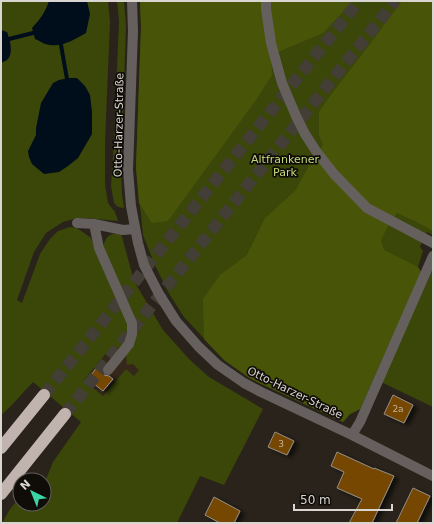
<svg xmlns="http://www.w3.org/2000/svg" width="434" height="524" font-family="'DejaVu Sans',sans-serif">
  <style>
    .industrial { fill: #35281b }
    .green { fill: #3b4609 }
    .forest { fill: #485509 }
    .water { fill: #000d1a }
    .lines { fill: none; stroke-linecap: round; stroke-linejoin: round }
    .stream { stroke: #000d1a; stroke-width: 4 }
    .building { fill: #744701; stroke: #968e84; filter: url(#shadow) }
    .highway-tunnel { stroke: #433e36; stroke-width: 12; stroke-dasharray: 12 6; stroke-linecap: butt }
    .minor { stroke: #65605e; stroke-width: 10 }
    .highway { stroke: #c1b4af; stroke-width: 12 }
    .labels { text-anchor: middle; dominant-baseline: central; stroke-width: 3.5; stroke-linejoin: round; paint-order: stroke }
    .number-label { font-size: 9px; fill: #c0b29c }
    .street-label { font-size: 11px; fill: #d9d5d0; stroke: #100d09 }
    .park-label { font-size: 11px; fill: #c3da79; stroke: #100d09 }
  </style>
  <defs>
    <filter id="shadow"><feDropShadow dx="4.5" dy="2.5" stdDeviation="2" flood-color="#0009"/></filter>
  </defs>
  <rect width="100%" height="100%" fill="#29231b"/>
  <path class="industrial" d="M 121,347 L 133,364 L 140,370 L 134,376 L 126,369 L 103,396 L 84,380 L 108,351 Z"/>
  <path class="green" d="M 1,1 L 108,1 L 110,22 L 105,142 L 105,185 L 108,203 L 115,212 L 118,221 L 84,218 L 77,218 L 63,222 L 46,233 L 34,252 L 17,300 L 22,303 L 40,254 L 50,239 L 58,231 L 70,227 L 77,228 L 91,238 L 95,248 L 112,285 L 128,323 L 127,336 L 124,342 L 121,347 L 108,351 L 84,380 L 103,396 L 126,369 L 134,376 L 139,370 L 133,364 L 127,365 L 126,355 L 128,350 L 133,342 L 136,335 L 136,320 L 103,247 C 106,236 109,233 121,233 L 134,281 L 163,330 L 190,360 L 209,377 L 263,409 L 224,485 L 200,476 L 177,523 L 2,523 L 10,509 L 20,497 L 20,504 L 44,504 L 44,484 L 53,462 L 81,422 L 33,382 L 9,408 L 1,415 Z
    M 117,1 L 124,1 L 126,26 L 121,172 L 122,194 L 124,208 L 118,207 L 114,203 L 111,186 L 114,141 L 119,21 Z
    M 140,1 L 433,1 L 433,235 L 427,232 L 420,247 L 423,251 L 418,267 L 421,272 L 360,409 L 350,414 L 343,422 L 251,379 L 224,360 L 184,317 L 168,292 L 154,263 L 143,235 L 136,167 L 141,27 Z
    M 433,269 L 433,407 L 381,382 Z"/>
  <path class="forest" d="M 140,1 L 353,1 L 323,33 L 271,55 L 272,75 L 256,100 L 168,221 L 152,223 L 139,203 L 136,168 L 141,27 Z
    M 402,1 L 433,1 L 433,231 L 417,222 L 397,213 L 391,221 L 381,240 L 384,250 L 418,267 L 421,272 L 360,409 L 350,414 L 343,422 L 251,379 L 224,360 L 204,339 L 203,299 L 220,275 L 247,255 L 265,218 L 295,191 L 309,166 L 323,145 L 319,135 L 319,112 L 330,96 L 370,44 Z"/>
  <path class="water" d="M 49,1 L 87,1 L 90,14 L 86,33 C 75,39 63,47 50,45 C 45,45 40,41 35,39 L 32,28 C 40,19 45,13 49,1 Z
    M 1,30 L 7,32 C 10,40 14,54 7,60 C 5,61 3,62 1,63 Z
    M 69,78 L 77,78 L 85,86 L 90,95 L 92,112 L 92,134 L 78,158 L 68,166 L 59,172 L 44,174 L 32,164 L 29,157 L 28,151 L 36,135 L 36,128 L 41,103 L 53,83 L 59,80 Z"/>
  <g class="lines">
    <path class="stream" d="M 1,43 L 9,39 L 33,33
      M 61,45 L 67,79"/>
  </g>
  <path class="building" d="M 97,367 L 102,370 L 104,375 L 109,376 L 113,379 L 103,391 L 88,379 Z
    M 393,395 L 413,405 L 404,423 L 384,414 Z
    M 275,432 L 294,441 L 287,455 L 268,447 Z
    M 337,452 L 374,469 L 374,468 L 394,476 L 372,523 L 349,523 L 362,499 L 337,488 L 344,472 L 331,466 Z
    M 413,488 L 430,496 L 417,523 L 396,523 Z
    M 214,497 L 240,511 L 234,523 L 220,523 L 205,515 Z"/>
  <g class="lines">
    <path class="highway-tunnel" d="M 44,395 L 359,1
      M 65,414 L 395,1"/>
    <path class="minor" d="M 132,1 L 133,31 L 128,170 L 131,206 L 138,243 L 144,265 L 159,294 L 176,321 L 198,346 L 218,365 L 244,383 L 261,392 L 352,435 L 433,476
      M 266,1 L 266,9 L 271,43 L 282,83 L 296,116 L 305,134 L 316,151 L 334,174 L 367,208 L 433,243
      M 77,223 L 94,224 L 123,230 L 135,229
      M 94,224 L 99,248 L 132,323 L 132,334 L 129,344 L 108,370
      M 352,435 L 360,422 L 433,256"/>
    <path class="highway" d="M 1,448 L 44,395
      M 1,494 L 65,414"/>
  </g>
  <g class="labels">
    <g class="number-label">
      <text x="398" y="409">2a</text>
      <text x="281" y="444">3</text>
    </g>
    <g class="street-label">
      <text transform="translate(119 125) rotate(-89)">Otto-Harzer-Straße</text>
      <text transform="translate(295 393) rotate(26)">Otto-Harzer-Straße</text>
    </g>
    <g class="park-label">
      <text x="285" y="159">Altfrankener<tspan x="285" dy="13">Park</tspan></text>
    </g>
  </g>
  <rect width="434" height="524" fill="none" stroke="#d9d5d0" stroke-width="4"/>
  <g transform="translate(32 492) rotate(317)"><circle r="19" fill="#100d09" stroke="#605d59"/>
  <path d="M0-3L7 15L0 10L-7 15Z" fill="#3ad4a5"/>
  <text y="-6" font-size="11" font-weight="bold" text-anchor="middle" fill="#d9d5d0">N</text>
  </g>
  <path d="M294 504v6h98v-6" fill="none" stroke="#d9d5d0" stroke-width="2"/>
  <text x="300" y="504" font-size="12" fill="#d9d5d0" stroke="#100d09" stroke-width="3" paint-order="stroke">50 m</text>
</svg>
